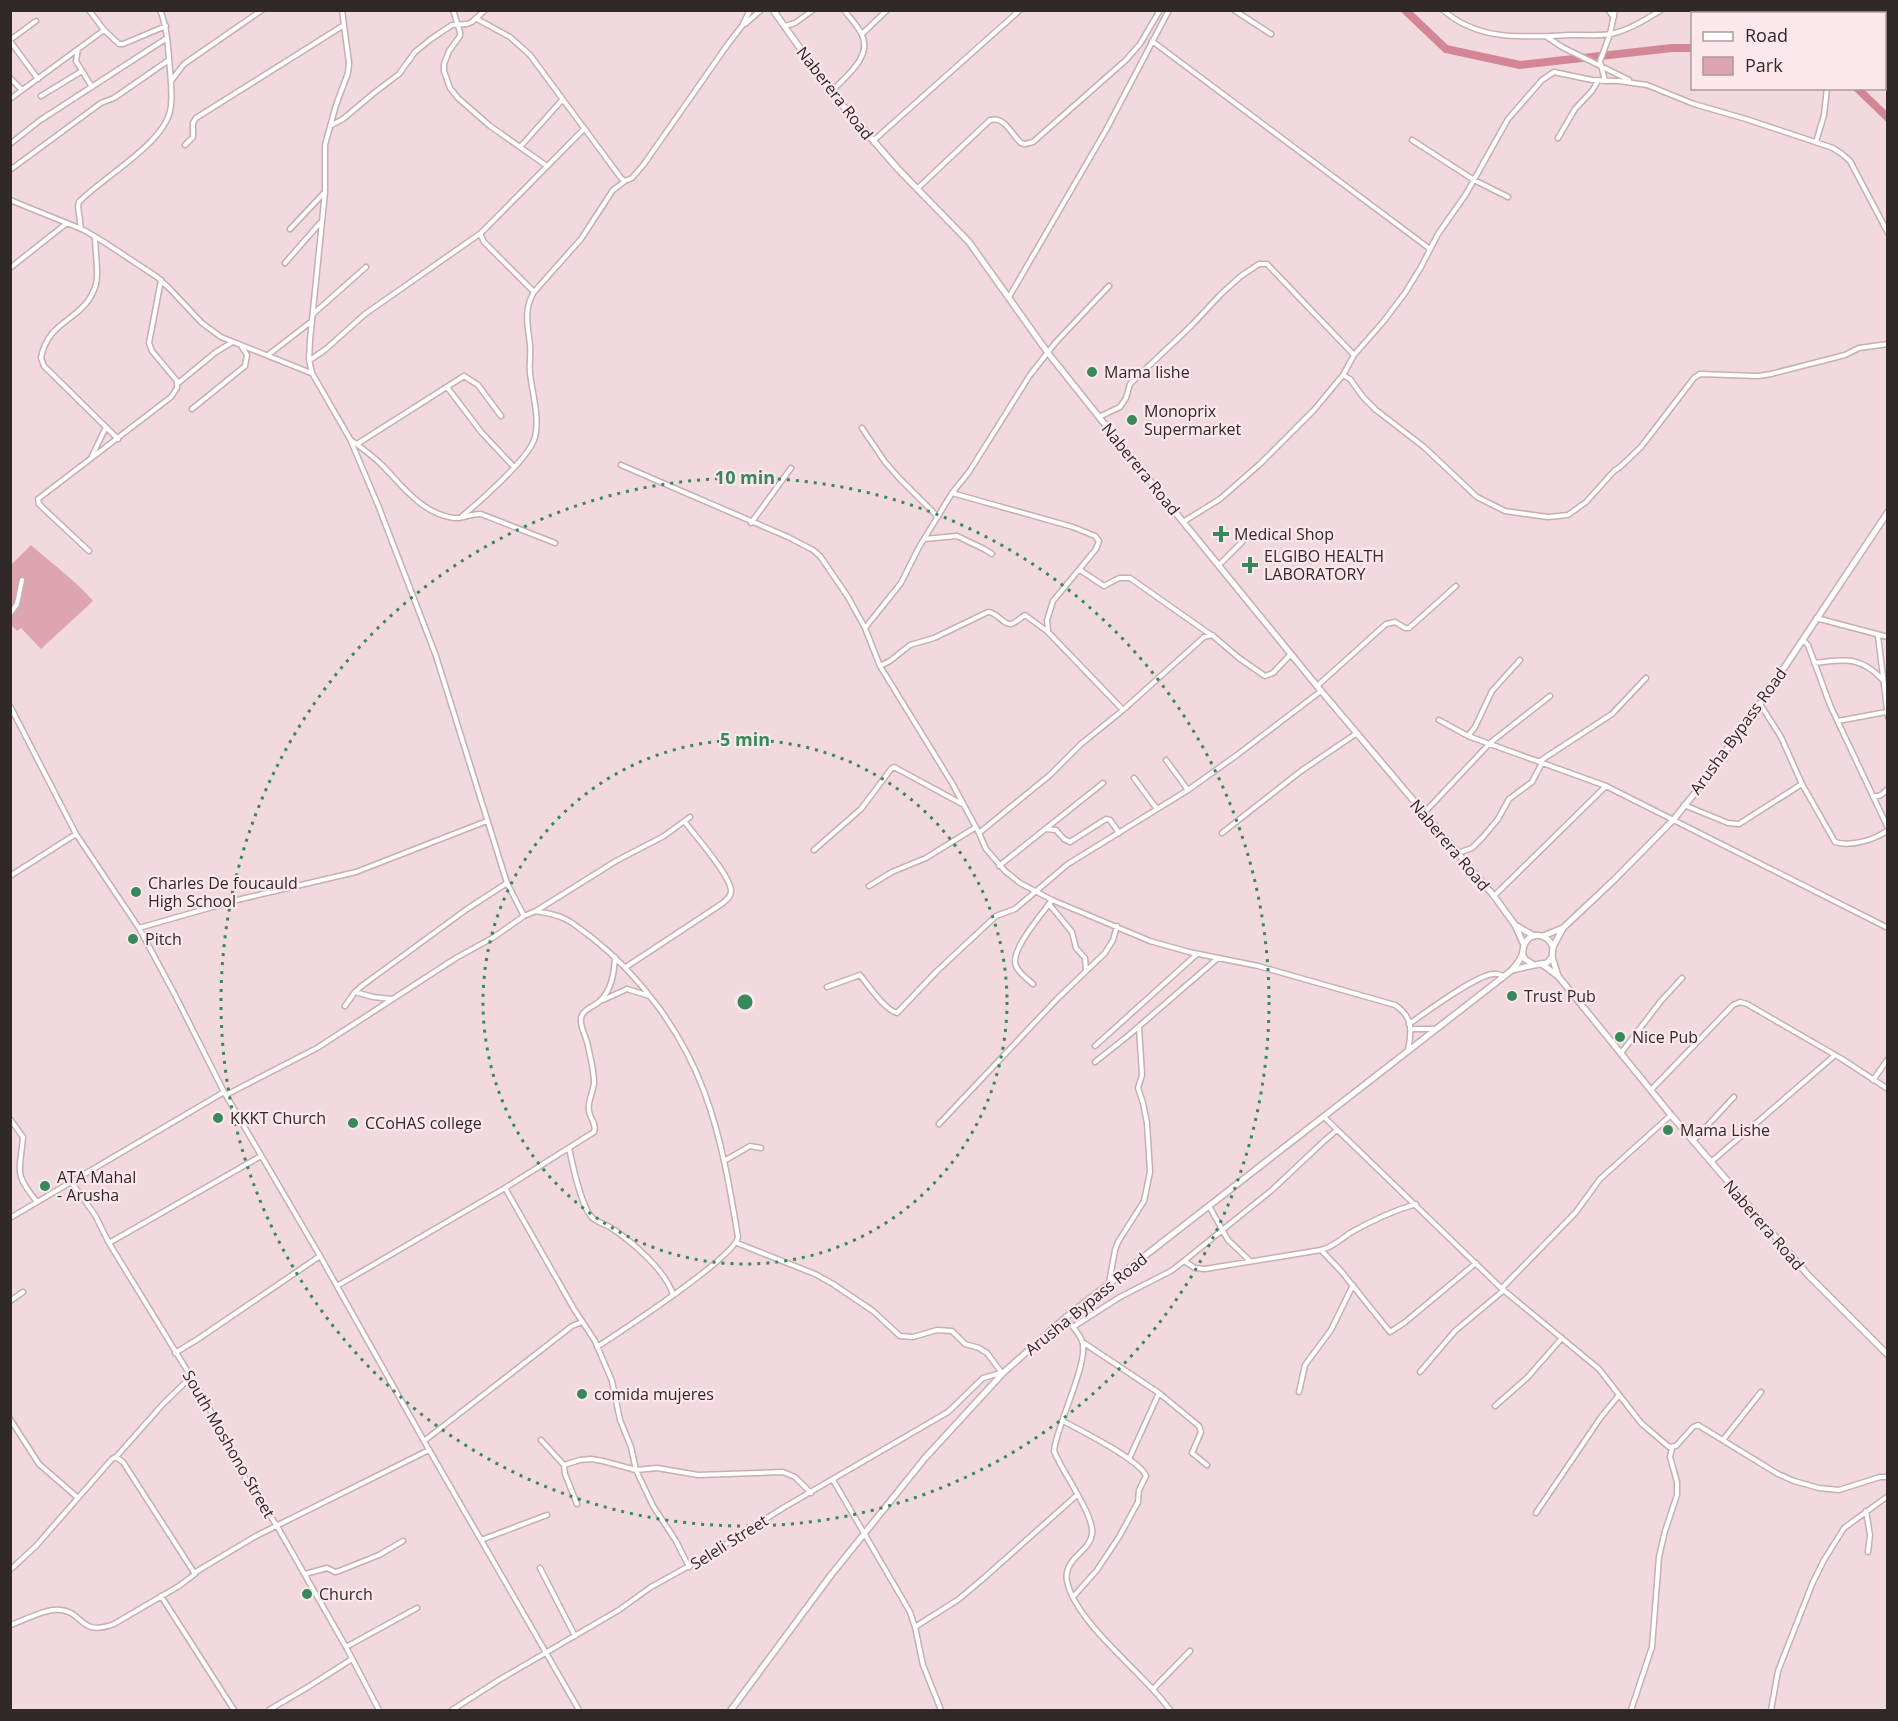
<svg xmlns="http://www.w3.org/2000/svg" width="1898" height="1721" font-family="'Open Sans',sans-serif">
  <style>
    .green { fill: #dda5af }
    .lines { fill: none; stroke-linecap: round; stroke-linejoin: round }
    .river { stroke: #d38696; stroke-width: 8 }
    .street-casing { stroke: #c6aeb2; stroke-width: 7 }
    .secondary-casing { stroke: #c6aeb2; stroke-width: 8 }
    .primary-casing { stroke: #c6aeb2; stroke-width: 8 }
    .street { stroke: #fff; stroke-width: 4 }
    .secondary { stroke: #fff; stroke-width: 5 }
    .primary { stroke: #fff; stroke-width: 5 }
    .ring { fill: none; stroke: #35895b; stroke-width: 3; stroke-dasharray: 3 6 }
    .poi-dot { fill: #35895b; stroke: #fce7eb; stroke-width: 2 }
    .labels { text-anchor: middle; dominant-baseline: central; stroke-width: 4.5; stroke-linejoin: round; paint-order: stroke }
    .street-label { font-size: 16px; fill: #31282a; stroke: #fce7eb }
    .poi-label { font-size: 16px; fill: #31282a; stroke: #fce7eb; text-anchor: start }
    .centre { fill: #35895b; stroke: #fce7eb; stroke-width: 3 }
    .ring-label { font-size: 18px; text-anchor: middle; font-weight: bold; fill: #35895b; stroke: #fce7eb; stroke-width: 4.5; stroke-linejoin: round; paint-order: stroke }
  </style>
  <rect width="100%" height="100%" fill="#f2d9dd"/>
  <path class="green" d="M 31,545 C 52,564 75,580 93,601 L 41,649 L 21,628 L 17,631 L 12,626 L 11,627 L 11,565 Z"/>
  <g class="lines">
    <path class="river" d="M 1405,10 L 1446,49 L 1520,65 L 1672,48 L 1692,48
      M 1857,88 L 1888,118"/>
    <defs>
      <path id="street" d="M 89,10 L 104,30 L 119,44 L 123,44 L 166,26
        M 453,10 L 460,32 L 460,36 L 449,51 L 444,64 L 444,71 L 450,88 L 458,98 L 490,126 L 547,166
        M 1234,10 L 1271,34
        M 1443,10 C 1479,42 1526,37 1570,35 C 1583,35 1598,36 1611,34 C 1629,30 1645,20 1661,10
        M 1608,10 L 1614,17
        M 477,19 L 510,37 L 530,55 L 621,178 L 625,181 L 632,178 L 644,164 L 728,44 L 742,26 L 750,10
        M 745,24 L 761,10
        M 785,26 L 795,23 L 813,10
        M 862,34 L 887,10
        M 1547,37 L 1562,47 L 1629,80
        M 10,40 L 36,21
        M 10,41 L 38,79
        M 1152,41 L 1430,249
        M 78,49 L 76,61 L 92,87
        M 1884,77 L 1888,77
        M 10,78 L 22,90
        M 171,81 L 184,64 L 262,10
        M 1605,81 L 1600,61 L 1610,34 L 1615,10
        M 831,92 C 845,77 874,56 861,33 C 857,25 850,18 844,10
        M 41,96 L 82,71
        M 10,99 L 104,30
        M 330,126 L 343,119 L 374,93 L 399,74 L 415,52 L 431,39 L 452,25 L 467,24 L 472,22 L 485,10
        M 1558,138 L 1575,109 L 1592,91 L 1598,81
        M 1412,140 L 1474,180 L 1508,197
        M 873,141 L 1020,10
        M 1816,142 L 1824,115 L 1827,88
        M 10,144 L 39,121 L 167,38
        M 185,145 L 193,137 L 193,123 L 196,118 L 344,25
        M 521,146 L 562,100
        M 10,170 L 101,103 L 114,98 L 169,60
        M 918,188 L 990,120 C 1005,116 1011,134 1021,143 L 1025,144 L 1033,142 L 1126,60 L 1140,44 L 1160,10
        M 10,200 L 84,230 L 104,242 L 157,277 L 169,288 L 202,323 L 221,337 L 311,373
        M 81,229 L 78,206 L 79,202 C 103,177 163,144 170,111 C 173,99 171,83 170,70 C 168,50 168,29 160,10
        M 290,229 L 324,193
        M 95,237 C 95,250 99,273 96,284 C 86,321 48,318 41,358 L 44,366 L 118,439
        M 285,263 L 320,223
        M 10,268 L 67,223
        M 534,292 L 484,242 L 481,236 L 481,233 L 584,129
        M 1009,297 L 1106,130 L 1169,10
        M 313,314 L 366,267
        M 268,355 L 312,321
        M 310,360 L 326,349 L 365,314 L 481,233
        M 1343,375 L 1350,379 L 1363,397 L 1376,410 L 1424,447 L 1477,497 L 1505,511 L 1548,517 L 1568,515 L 1586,502 L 1614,471 L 1620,467 L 1641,447 L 1694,378 L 1700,374 L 1758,376 L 1771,374 L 1845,355 L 1859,348 L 1888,344
        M 177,384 L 216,352 L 231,343
        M 447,387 L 482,433 L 514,467
        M 192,409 L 245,366 L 247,355 L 242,347
        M 1099,417 L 1120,407 L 1126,398 L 1130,384 L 1192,325 L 1221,294 L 1241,276 L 1259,264 L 1267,264 L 1354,355
        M 862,428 L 885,462 L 900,479 L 938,517
        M 351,440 C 362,448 373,456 383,466 C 403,487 423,514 454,518 C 464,519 472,513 481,514 L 555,543
        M 357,444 L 464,376 L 478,385 L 501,416
        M 92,456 L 106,427
        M 621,465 L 788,537 L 813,550 L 820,556 L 848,597 L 865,628 L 880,666 L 952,783 L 979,833 L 986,849 L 1005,871 L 1020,883 L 1052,900 L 1150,941 L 1189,952 L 1258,966 L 1395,1005 C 1413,1017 1412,1030 1408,1050
        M 952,493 L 1073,527 L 1095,536 L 1099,541 L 1096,549 L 1053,601 L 1047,620 L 1048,631
        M 460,518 C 478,503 530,458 535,437 C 540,417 532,393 530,373 C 529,364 531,355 530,345 C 528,326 523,310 534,292 L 581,239 L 613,190 L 625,181
        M 1183,522 L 1220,499 L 1260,464 L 1314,410 L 1343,375 L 1354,355 L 1383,322 L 1405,293 L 1421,267 L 1438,234 L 1466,194 L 1508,119 L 1542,80 L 1554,72 L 1592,80 L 1619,81 L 1647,85 L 1694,104 L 1746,119 L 1833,148 L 1842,154 L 1850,161 L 1888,233
        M 751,523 L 791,468
        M 924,539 L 957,536 L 984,549 L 992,554
        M 89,551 L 43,508 L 39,504 L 38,499 L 171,397 L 177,388 L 177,381 L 152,351 L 149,343 L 161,280
        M 1219,565 L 1250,534
        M 1080,570 L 1104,586 L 1119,578 L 1130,578 L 1211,635
        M 10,614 L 17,604 L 22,580
        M 1816,618 L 1888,637
        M 865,628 L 901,583 L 918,549 L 952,493 L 969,472 L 1030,375 L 1056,342 L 1109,286
        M 1878,636 L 1888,717
        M 1803,640 L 1808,645 L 1830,705 L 1888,828
        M 1814,663 C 1844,660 1859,655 1882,679
        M 880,666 L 890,661 L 910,645 L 934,638 L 988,612 C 997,612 1003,625 1011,624 C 1016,623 1021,617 1025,615 L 1048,632 L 1123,710
        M 1317,686 L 1386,624 L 1395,622 L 1405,628 L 1409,628 L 1456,586
        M 1760,704 L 1781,737 L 1802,784 L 1835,842 C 1850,847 1875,840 1888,830
        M 10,706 L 76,834 L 139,928 L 174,993 L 224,1092 L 320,1256 L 424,1441 L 579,1710
        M 1439,720 L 1468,736 L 1606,786 L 1888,928
        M 1838,721 L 1886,712
        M 1468,736 L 1475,727 L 1492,691 L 1520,660
        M 1166,760 L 1188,790
        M 1540,761 L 1612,714 L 1646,678
        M 1134,778 L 1157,809
        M 1873,797 L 1881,795 L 1888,789
        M 1684,805 L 1728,823 L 1739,824 L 1802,784
        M 1424,813 L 1490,743 L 1550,696
        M 1045,829 L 1056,830 L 1064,839 L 1070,842 L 1106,819 L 1110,820 L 1119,833
        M 979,833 L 1050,775 L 1081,744 L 1123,710 L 1204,637 L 1212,635 L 1239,658 L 1265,676 L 1273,673 L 1291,654
        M 1222,833 L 1301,771 L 1357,733
        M 814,850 L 861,809 L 891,769 L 894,767 L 964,805
        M 1458,853 L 1472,848 L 1483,837 L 1498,819 L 1509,799 L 1532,782 L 1542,763
        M 999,866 L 1103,783
        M 10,876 L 76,834
        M 869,886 L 892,872 L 926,858 L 976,827
        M 1494,896 L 1606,786
        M 1049,904 L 1072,932 L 1076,948 L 1085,958 L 1086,971
        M 536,911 C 545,913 555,914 563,918 C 573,922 581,930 590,936 C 641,976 683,1033 705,1094 C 722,1140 730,1189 738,1237 C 735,1257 620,1332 597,1347
        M 524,916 L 536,911 L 616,861 L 664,836 L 690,817
        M 139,928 L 237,900 L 356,872 L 487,821
        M 626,967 L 723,903 C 727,899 731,897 731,891 C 731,876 695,836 685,822
        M 1033,984 C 1027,979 1019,973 1016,966 C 1009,951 1042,914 1052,900
        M 827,987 L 860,975 C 869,986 884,1009 897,1013 L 937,971 L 996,916 L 1015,909 L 1068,864 L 1188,790 L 1237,755 L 1321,691
        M 355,992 L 373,997 L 392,999
        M 603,1000 L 627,989 L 649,996
        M 345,1006 L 355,992 L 363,985 L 467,909 L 507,883
        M 1409,1024 C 1425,1013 1477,974 1494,974 C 1497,973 1500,975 1503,976
        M 1411,1029 L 1434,1029
        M 1095,1046 L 1197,954
        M 1621,1053 L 1661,1001 L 1682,978
        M 1095,1062 L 1129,1035 L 1218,958
        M 1873,1080 L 1888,1059
        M 1651,1090 L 1733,1005 L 1740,1002 L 1747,1004 L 1842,1059 L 1888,1089
        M 226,1095 L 317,1048 L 456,958 L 494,937 L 524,916 L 507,883 L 436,656 L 378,505 L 350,439 L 312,373 L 309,360 L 310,340 L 325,192 L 325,145 L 336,105 L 348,73 L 349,63 L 342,10
        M 1324,1117 L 1501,1288 L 1599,1369 L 1641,1423 L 1669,1447 L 1676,1446 L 1693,1427 L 1698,1425 L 1778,1474 L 1794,1481 L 1819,1488 L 1839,1490 L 1880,1477 L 1888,1477
        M 10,1119 L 23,1137 C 20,1173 13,1172 37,1202
        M 939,1124 L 1057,999 L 1105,953 L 1113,940 L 1117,926
        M 1693,1141 L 1734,1097
        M 569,1148 C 573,1167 580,1201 590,1215 C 594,1222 603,1223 610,1227 C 631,1241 666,1270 673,1295
        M 724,1161 L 750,1146 L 761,1148
        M 1711,1162 L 1834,1056
        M 72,1183 L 95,1215 L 109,1243 L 204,1398 L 240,1470 L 277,1526 L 346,1647 L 379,1710
        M 505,1188 L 574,1309 L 595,1341 L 612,1381 L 620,1420 L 631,1447 L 636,1470 L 653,1506 L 676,1541 L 689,1567
        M 1209,1206 L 1228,1240 L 1249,1260
        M 10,1218 L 224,1092
        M 109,1243 L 261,1156
        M 737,1243 L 815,1274 L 833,1284 L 873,1311 L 900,1336 L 913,1337 L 937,1330 L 952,1331 L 965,1344 L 979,1348 L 987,1353 L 1002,1373
        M 1321,1250 L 1341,1271 L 1390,1332 L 1404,1323 L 1476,1263
        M 1184,1261 L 1195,1268 L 1205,1269 L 1321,1250 C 1333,1247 1340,1240 1350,1233 C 1371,1221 1392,1211 1416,1204
        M 1109,1283 L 1115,1250 L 1118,1242 L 1144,1201 L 1150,1172 L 1147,1123 L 1143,1103 L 1138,1088 L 1142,1075 L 1139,1027
        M 337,1286 L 505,1188 L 594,1132 C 597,1124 590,1119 589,1111 C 587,1102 593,1093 594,1083 C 594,1070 590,1055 587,1042 C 585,1034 580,1027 581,1019 C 581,1010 595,1006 600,1001 C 612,989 614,973 615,957
        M 1502,1288 L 1576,1212 L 1600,1179 L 1671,1115
        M 10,1301 L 23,1292
        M 1065,1318 C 1071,1325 1079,1332 1082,1341 C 1090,1361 1056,1426 1054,1451 C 1061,1470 1095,1516 1092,1534 C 1090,1552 1063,1558 1067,1581 C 1073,1613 1118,1653 1140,1676 C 1151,1687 1161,1698 1170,1710
        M 1073,1327 L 1120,1297 L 1171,1271 L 1184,1261 L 1272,1190 L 1324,1141 L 1337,1130
        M 1084,1343 L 1159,1393 L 1199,1426 L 1201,1432 L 1192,1453 L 1207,1465
        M 175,1353 L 198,1339 L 320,1256
        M 1420,1372 L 1455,1331 L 1504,1290
        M 1299,1392 L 1305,1365 L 1331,1330 L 1353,1285
        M 1495,1406 L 1527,1378 L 1562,1338
        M 10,1419 L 39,1464 L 77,1497
        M 1063,1421 C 1080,1430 1140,1460 1146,1476 L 1139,1490 L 1138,1502 L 1119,1537 L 1097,1570 L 1073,1597
        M 541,1440 L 564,1465 L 580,1460 L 591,1459 L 603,1461 L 636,1470 L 657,1468 L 698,1475 L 783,1472 L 795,1477 L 811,1493
        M 1723,1440 L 1761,1392
        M 424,1441 L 572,1326 L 582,1322
        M 116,1457 L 163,1404 L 191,1377
        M 1129,1459 L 1159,1393
        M 564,1465 L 565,1474 L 577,1504
        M 833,1480 L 910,1612 L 915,1627 L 923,1665 L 941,1710
        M 1866,1511 L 1870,1535 L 1868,1552
        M 1536,1513 L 1601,1417 L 1619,1395
        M 481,1540 L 547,1515
        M 540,1568 L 575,1636
        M 10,1570 L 36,1546 L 112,1459 L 116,1457 L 123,1462 L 195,1574 L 179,1586 L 114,1624 C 80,1637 83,1612 61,1610 C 45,1608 26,1620 10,1625
        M 194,1573 L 256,1536 L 429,1450
        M 305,1574 L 327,1568 L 335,1572 L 339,1571 L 379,1555 L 403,1541
        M 161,1596 L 234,1710
        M 915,1627 L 959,1599 L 985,1577 L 1077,1495
        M 346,1647 L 417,1608
        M 1153,1689 L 1190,1651
        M 269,1710 L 308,1687 L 352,1659
        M 452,1710 L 499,1680 L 619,1610 L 651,1587 L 707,1556 L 783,1508 L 948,1412 L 983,1378 L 1001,1373
        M 1631,1710 L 1652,1647 L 1659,1557 L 1665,1531 L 1677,1495 L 1677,1482 L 1670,1457 L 1672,1448
        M 1771,1710 L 1778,1671 L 1813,1582 L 1824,1560 L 1844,1528 L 1888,1496"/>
      <path id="secondary" d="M 773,10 L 831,92 L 898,169 L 969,242 L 1048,353 L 1162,496 L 1317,686 L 1494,896 L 1515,925 L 1524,945
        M 1517,926 L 1534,936
        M 1552,957 L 1558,976
        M 1543,965 L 1558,976 L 1671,1115 L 1808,1275 L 1888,1355"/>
      <path id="primary" d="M 1543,936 L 1563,928
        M 1523,955 L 1525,959 L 1534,965 L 1547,963 L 1552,957 L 1553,947 L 1563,928 L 1614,880 L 1674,819 L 1702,784 L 1760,704 L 1888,512
        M 1512,970 L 1534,965
        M 731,1710 L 831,1575 L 925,1458 L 1003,1373 L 1065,1318 L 1512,970 C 1515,966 1519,962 1521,957 C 1524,953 1522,948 1525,943 C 1533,930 1548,935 1553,947"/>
    </defs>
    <use href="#street" class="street-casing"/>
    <use href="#secondary" class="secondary-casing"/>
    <use href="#primary" class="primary-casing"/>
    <use href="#street" class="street"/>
    <use href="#secondary" class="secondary"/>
    <use href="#primary" class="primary"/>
  </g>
  <g class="ring">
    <circle cx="745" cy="1002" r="262"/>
    <circle cx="745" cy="1002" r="524"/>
  </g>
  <g class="poi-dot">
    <circle cx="1092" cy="372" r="6"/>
    <circle cx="1132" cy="420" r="6"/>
    <path d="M1218 525h6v6h6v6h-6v6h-6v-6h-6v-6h6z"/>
    <path d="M1247 556h6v6h6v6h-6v6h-6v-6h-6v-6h6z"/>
    <circle cx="136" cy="892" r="6"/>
    <circle cx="133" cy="939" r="6"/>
    <circle cx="1512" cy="996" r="6"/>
    <circle cx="1620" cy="1037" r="6"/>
    <circle cx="218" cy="1118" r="6"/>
    <circle cx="353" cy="1123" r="6"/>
    <circle cx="1668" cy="1130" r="6"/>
    <circle cx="45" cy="1186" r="6"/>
    <circle cx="582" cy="1394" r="6"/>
    <circle cx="307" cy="1594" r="6"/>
  </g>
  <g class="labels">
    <g class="street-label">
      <text transform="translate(835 93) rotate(52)">Naberera Road</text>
      <text transform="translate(1141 469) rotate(51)">Naberera Road</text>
      <text transform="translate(1738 731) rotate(-54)">Arusha Bypass Road</text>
      <text transform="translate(1450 845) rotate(50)">Naberera Road</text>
      <text transform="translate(1764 1225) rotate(49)">Naberera Road</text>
      <text transform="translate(1086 1304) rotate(-39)">Arusha Bypass Road</text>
      <text transform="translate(229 1444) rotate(60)">South Moshono Street</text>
      <text transform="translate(729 1542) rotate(-32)">Seleli Street</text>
    </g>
    <g class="poi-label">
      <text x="1104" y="372">Mama lishe</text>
      <text x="1144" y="411">Monoprix<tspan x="1144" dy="18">Supermarket</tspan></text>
      <text x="1234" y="534">Medical Shop</text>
      <text x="1264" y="556">ELGIBO HEALTH<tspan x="1264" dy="18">LABORATORY</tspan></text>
      <text x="148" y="883">Charles De foucauld<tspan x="148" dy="18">High School</tspan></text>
      <text x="145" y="939">Pitch</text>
      <text x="1524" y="996">Trust Pub</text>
      <text x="1632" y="1037">Nice Pub</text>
      <text x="230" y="1118">KKKT Church</text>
      <text x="365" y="1123">CCoHAS college</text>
      <text x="1680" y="1130">Mama Lishe</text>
      <text x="57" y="1177">ATA Mahal<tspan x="57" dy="18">- Arusha</tspan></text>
      <text x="594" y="1394">comida mujeres</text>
      <text x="319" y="1594">Church</text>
    </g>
  </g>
  <circle cx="745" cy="1002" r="9" class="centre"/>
  <g class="ring-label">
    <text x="745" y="484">10 min</text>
    <text x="745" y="746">5 min</text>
  </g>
  <rect width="1898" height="1721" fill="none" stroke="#31282a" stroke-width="24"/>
  <rect x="1691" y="12" width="195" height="78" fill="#fce7eb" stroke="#ab9b9e" stroke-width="1.5"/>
  <rect x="1703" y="32" width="30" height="9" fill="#ffffff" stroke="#ab9b9e" stroke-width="1.5"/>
  <text x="1745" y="42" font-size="18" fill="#31282a">Road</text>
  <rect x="1703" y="57" width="30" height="18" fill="#dda5af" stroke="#ab9b9e" stroke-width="1.5"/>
  <text x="1745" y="72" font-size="18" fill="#31282a">Park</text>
</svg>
